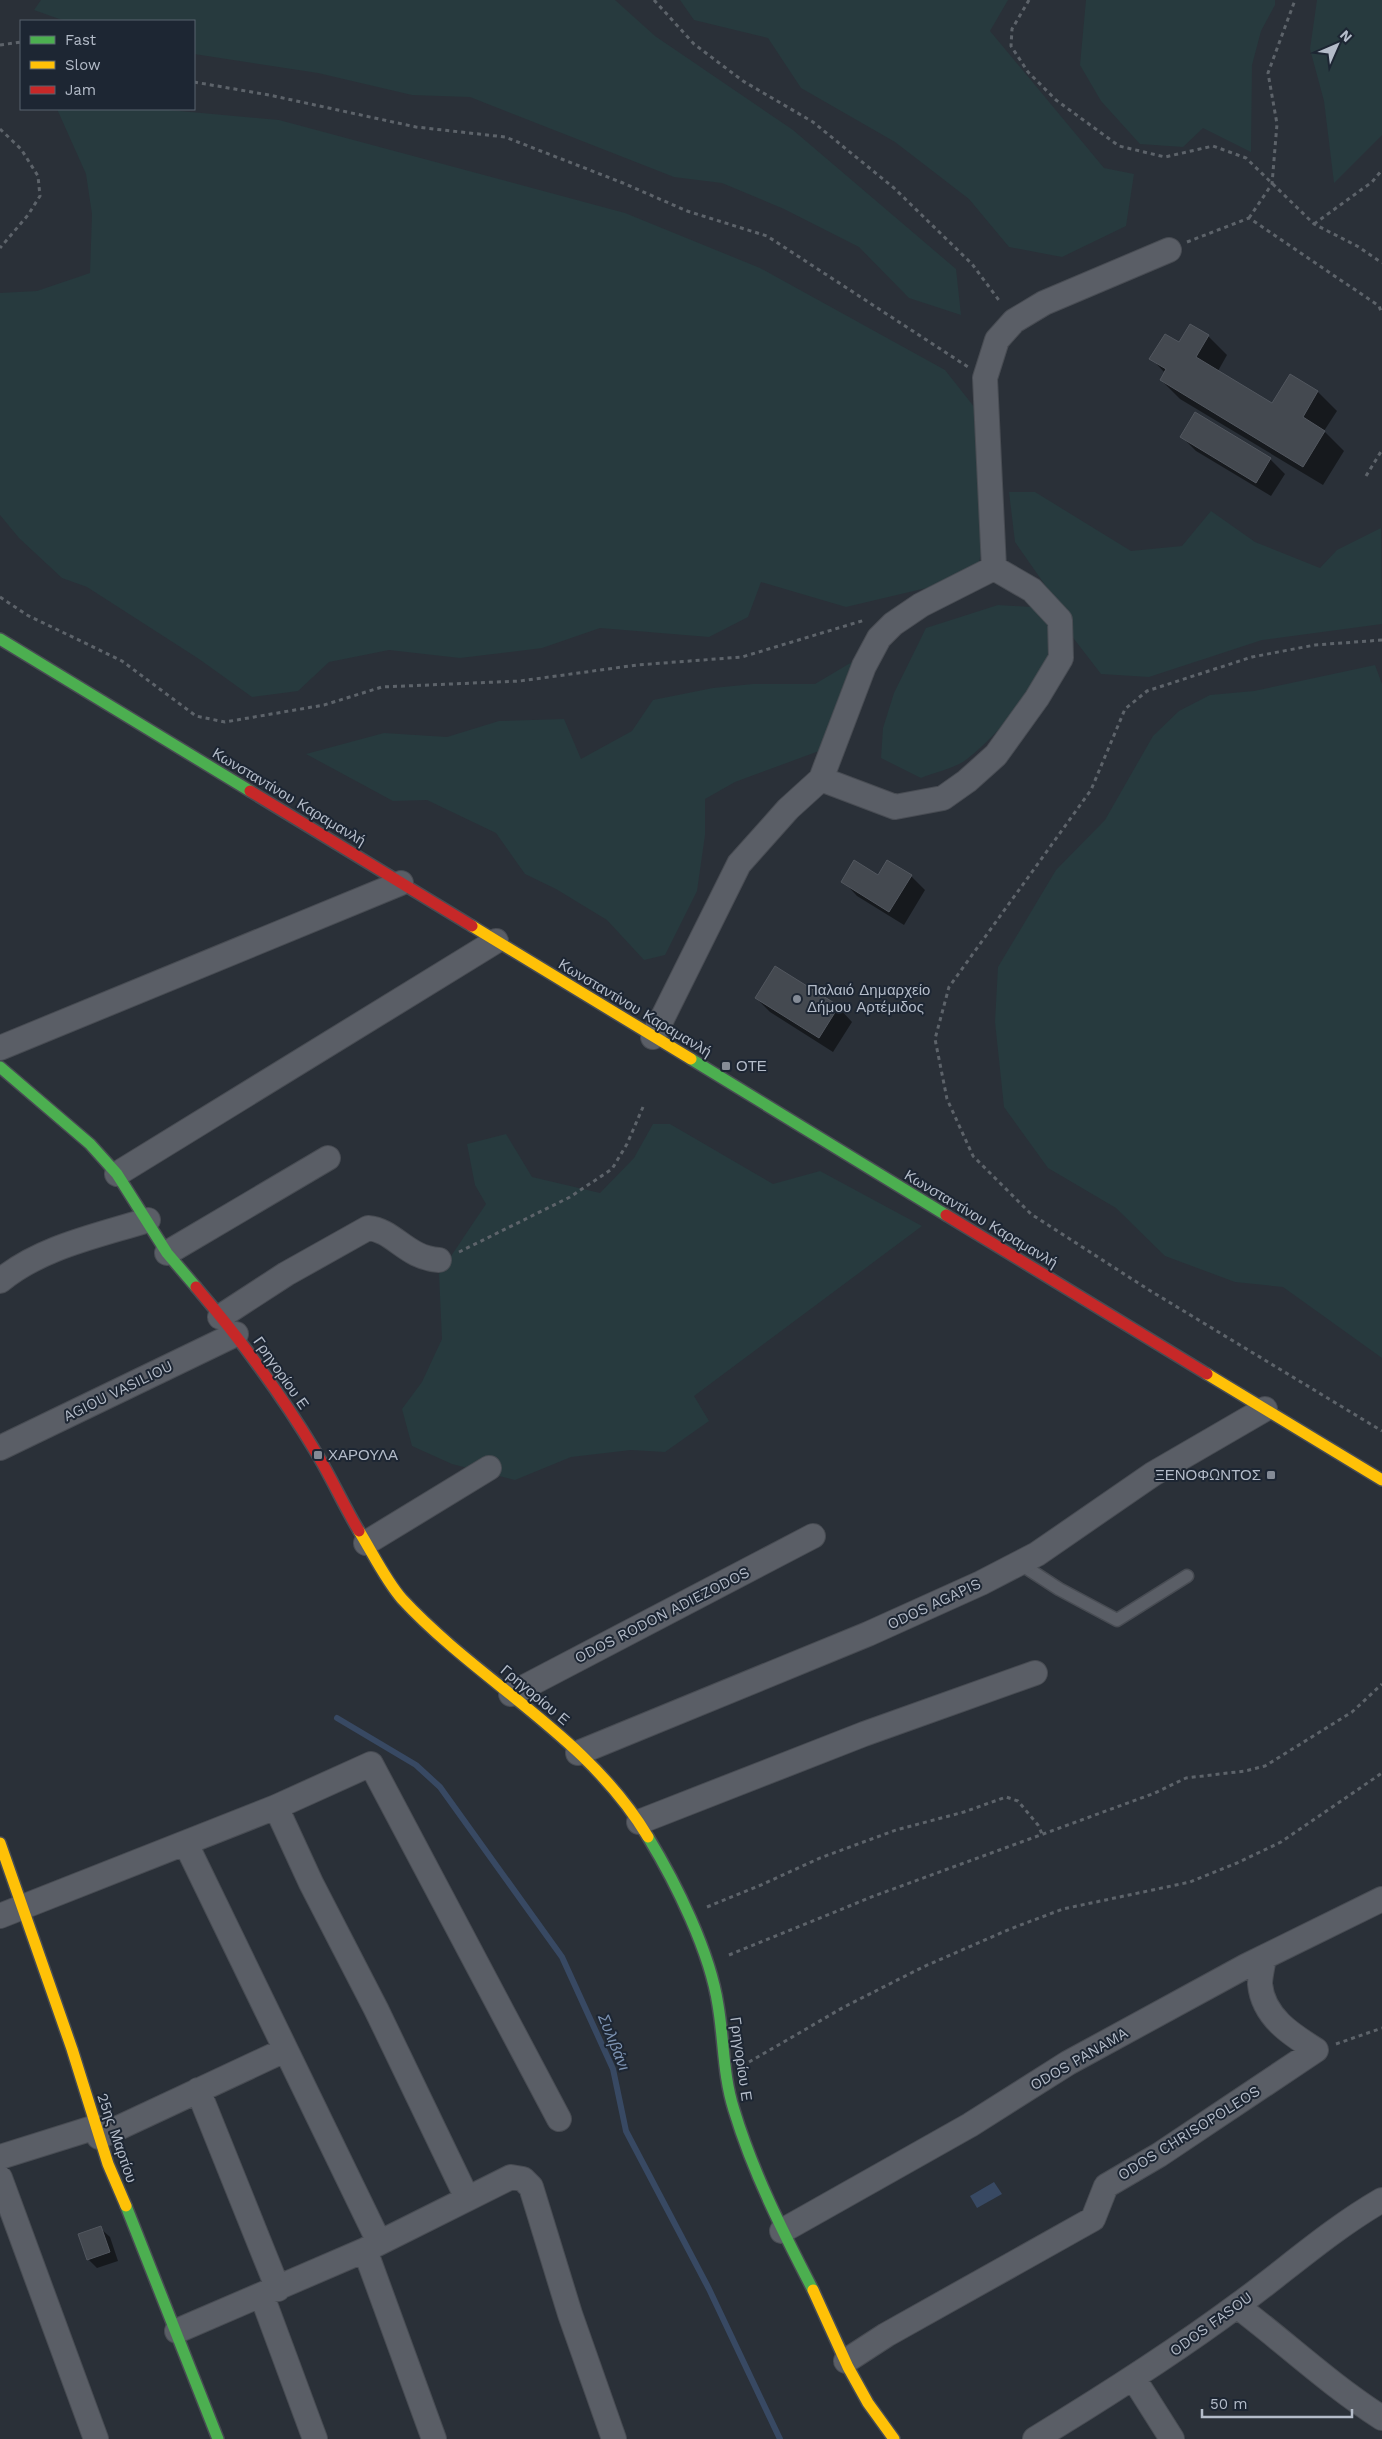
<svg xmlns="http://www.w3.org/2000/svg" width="1382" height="2439" font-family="'Work Sans',sans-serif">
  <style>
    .green { fill: #273a3e }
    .water { fill: #384963 }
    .shadow { fill: #0007 }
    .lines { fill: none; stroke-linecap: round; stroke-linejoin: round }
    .stream { stroke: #384963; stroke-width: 6 }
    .building { fill: #444950; stroke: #52575f }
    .lane-casing { stroke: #484c53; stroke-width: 15 }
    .street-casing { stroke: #484c53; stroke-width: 26 }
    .fast-casing { stroke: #484c53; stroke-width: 14 }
    .slow-casing { stroke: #484c53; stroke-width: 14 }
    .jam-casing { stroke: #484c53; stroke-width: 14 }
    .path { stroke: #5d636a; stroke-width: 3; stroke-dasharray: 4 4; stroke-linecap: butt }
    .lane { stroke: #5a5e66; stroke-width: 12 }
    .street { stroke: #5a5e66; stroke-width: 24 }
    .fast { stroke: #4caf50; stroke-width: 11 }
    .slow { stroke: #ffc107; stroke-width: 11 }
    .jam { stroke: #c62828; stroke-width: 11 }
    .poi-dot { fill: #848b96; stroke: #1d2633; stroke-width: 2 }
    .labels { text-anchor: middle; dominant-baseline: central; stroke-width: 4; stroke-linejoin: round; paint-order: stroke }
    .street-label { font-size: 15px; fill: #b4bcc9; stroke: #1d2633 }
    .poi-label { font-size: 15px; fill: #b4bcc9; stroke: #1d2633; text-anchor: start }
    .water-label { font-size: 16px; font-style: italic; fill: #7c92b1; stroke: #1d2633 }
  </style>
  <rect width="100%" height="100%" fill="#2a3038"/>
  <path class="green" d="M 41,0 L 615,0 L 655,36 L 793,130 L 956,269 L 961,315 L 909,298 L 859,247 L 784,209 L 722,183 L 674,177 L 470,97 L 412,95 L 318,73 L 194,54 L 194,21 L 65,21 L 34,10 Z
    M 680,0 L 1008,0 L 990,31 L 1104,168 L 1134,174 L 1126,226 L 1062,257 L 1009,247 L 969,199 L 895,142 L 801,88 L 768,38 L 694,20 Z
    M 1086,0 L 1275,0 L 1275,5 L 1261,31 L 1252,65 L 1251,152 L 1203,128 L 1183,147 L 1140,144 L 1101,101 L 1080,65 Z
    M 1317,0 L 1382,0 L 1382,135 L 1334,183 L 1324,101 L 1310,49 Z
    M 57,109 L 158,109 L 279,120 L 625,213 L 760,268 L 945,370 L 975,408 L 983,539 L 977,576 L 846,607 L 761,582 L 748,617 L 709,637 L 600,628 L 542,648 L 460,658 L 389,650 L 329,662 L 298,691 L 252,697 L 199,659 L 87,587 L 62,578 L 19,538 L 0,515 L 0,293 L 37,291 L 90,273 L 92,214 L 86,174 Z
    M 1009,492 L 1035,492 L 1131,551 L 1182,546 L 1211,511 L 1255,542 L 1320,568 L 1337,550 L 1381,528 L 1382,624 L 1262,640 L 1149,677 L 1101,674 L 1071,635 L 1066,615 L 1015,542 Z
    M 998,605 L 1031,607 L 1061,633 C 1042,679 1007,727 967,759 C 956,768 935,772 921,778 L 881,758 L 883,728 L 894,693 L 926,628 Z
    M 852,662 L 819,751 L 735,782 L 705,799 L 705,835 L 697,891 L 665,955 L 644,960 L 607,920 L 556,889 L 525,874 L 496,833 L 427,800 L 393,801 L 306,754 L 384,733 L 447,737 L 499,721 L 564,719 L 581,759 L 632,731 L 653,700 L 713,688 L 753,684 L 815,684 Z
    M 1375,665 L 1382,684 L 1382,1358 L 1283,1287 L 1235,1282 L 1165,1256 L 1116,1208 L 1048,1168 L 1004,1107 L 995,1022 L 998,967 L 1056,870 L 1105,820 L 1153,736 L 1179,711 L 1210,695 L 1254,691 Z
    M 653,1124 L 670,1124 L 773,1184 L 820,1171 L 922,1226 L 694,1396 L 709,1421 L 665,1452 L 631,1450 L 571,1457 L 515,1480 L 452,1464 L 412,1446 L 402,1409 L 422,1382 L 442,1339 L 439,1274 L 486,1204 L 475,1185 L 467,1144 L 506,1134 L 532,1177 L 600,1193 L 634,1158 Z"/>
  <path class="water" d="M 994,2182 L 1002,2194 L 977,2208 L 970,2196 Z"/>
  <path class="shadow" d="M 1190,326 L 1208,336 L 1227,355 L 1218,371 L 1273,405 L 1290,376 L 1318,392 L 1337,411 L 1324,431 L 1344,451 L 1323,485 L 1180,399 L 1161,380 L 1165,373 L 1151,358 L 1179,344 Z
    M 1195,414 L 1270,459 L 1285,474 L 1271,496 L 1196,451 L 1182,437 Z
    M 878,876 L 911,876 L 925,890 L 904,925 L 857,896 L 843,881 Z
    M 775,968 L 838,1007 L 852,1022 L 833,1052 L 770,1012 L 756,998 Z
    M 100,2228 L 110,2237 L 118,2261 L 97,2268 L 88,2259 Z"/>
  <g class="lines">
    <path class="stream" d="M 337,1718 L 416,1765 L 440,1787 L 562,1957 L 613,2069 L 626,2131 L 709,2289 L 780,2439"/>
  </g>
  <path class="building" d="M 1190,324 L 1209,335 L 1196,357 L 1272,403 L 1290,374 L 1318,391 L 1303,417 L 1325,431 L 1303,467 L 1160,380 L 1166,369 L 1149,359 L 1165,334 L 1179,342 Z
    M 1195,412 L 1271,458 L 1256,483 L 1180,437 Z
    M 854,860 L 878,875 L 887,860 L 912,875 L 889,912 L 841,882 Z
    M 775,966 L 839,1006 L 819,1038 L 755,998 Z
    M 101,2226 L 110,2252 L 87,2260 L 78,2234 Z"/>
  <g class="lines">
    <defs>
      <path id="lane" d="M 1019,1563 L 1059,1589 L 1117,1620 L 1187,1576"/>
      <path id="street" d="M 994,568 L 985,378 L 997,340 L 1014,321 L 1044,303 L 1169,250
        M 653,1037 L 739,864 L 788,809 L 821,779 L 864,666 L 879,638 L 893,624 L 921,605 L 994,568 L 1032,590 L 1060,620 L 1061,658 L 1037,698 L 996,755 L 967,781 L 943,798 L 895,807 L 821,779
        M 0,1048 L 401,883
        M 117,1174 L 496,941
        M 167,1253 L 328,1158
        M 0,1281 C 41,1247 97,1236 148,1220
        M 220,1317 L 286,1274 L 368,1228 C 394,1230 406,1258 439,1260
        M 0,1448 L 236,1334
        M 366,1543 L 489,1468
        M 511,1694 L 813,1536
        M 578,1753 L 868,1634 L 981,1583 L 1037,1554 L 1153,1474 L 1265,1409
        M 276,1807 L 311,1883 L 376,2009 L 467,2198
        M 639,1822 L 864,1734 L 1035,1673
        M 186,1844 L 379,2242
        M 0,1916 L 276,1807 L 371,1764 L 559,2119
        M 198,2090 L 278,2289
        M 99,2137 L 285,2050
        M 0,2157 L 96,2127
        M 0,2178 L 96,2439
        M 782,2231 L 970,2125 L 1068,2063 L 1246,1966 L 1382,1899
        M 365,2250 L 434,2439
        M 262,2296 L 315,2439
        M 1237,2306 C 1286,2343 1330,2385 1382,2418
        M 177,2331 L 365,2250 L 511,2177 L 523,2179 L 531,2187 L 570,2314 L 614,2439
        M 846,2361 L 886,2335 L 1093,2219 L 1106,2186 L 1159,2155 L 1316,2050 C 1292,2035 1263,2017 1260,1984 C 1260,1976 1263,1965 1264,1957
        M 1134,2379 L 1172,2439
        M 1035,2439 C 1104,2397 1172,2354 1238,2305 C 1286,2270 1330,2230 1382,2200"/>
      <path id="fast" d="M 0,639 L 250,791
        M 691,1059 L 946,1215
        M 0,1067 L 90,1144 L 117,1174 L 167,1253 L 196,1287
        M 648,1837 C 676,1883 710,1952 718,2005 C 724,2040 723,2076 734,2110 C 753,2173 783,2232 813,2290
        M 126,2206 L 218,2439"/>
      <path id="slow" d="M 472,926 L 691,1059
        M 1207,1374 L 1382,1480
        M 359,1531 C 372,1552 386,1581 402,1599 C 480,1683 588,1736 648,1837
        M 0,1843 L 72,2049 L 108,2164 L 126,2206
        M 813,2290 L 848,2367 L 868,2403 L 894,2439"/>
      <path id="jam" d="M 250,791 L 472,926
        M 946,1215 L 1207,1374
        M 196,1287 C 241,1340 282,1395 317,1454 C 332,1479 344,1506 359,1531"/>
    </defs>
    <use href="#lane" class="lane-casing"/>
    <use href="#street" class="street-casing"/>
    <use href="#fast" class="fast-casing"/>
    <use href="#slow" class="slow-casing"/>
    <use href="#jam" class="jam-casing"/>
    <path class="path" d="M 654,0 L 694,44 L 743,81 L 813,122 L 894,188 L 972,264 L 1001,303
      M 1029,0 L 1012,29 L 1011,46 L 1028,72 L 1056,100 L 1119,146 L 1165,157 L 1213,146 L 1246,158 L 1314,224 L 1357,246 L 1382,263
      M 0,45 L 21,42
      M 194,82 L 269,95 L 416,127 L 505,137 L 623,183 L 687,211 L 767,236 L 968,367
      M 0,129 L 21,149 L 38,176 L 40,196 L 28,215 L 0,248
      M 1249,218 L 1272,184 L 1277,124 L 1268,73 L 1295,0
      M 1314,224 L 1372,182 L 1382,170
      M 1187,242 L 1249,218 L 1379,306 L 1382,314
      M 1366,476 L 1382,450
      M 0,597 L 27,615 L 122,661 L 196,716 L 225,722 L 324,705 L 382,687 L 520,681 L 637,665 L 742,657 L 865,620
      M 1382,640 L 1315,645 L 1252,657 L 1147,691 L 1125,709 L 1091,790 L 949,987 L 935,1039 L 947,1099 L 973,1156 L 1031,1214 L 1149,1290 L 1382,1431
      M 459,1252 L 570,1197 L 612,1169 L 627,1144 L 643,1107
      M 707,1907 L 761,1885 L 820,1858 L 896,1830 L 964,1812 L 1006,1797 L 1018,1801 L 1038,1825 L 1043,1836
      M 729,1955 L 874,1896 L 1155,1793 L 1186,1778 L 1245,1771 L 1265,1766 L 1352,1712 L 1382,1684
      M 1336,2044 L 1382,2028
      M 749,2062 L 844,2007 L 923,1967 L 1010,1929 L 1063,1909 L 1190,1882 L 1237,1863 L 1281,1842 L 1382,1773"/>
    <use href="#lane" class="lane"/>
    <use href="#street" class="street"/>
    <use href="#fast" class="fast"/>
    <use href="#slow" class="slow"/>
    <use href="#jam" class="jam"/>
  </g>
  <g class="poi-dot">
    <circle cx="797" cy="999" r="5"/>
    <rect x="721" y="1061" width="10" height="10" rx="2.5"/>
    <rect x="313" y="1450" width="10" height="10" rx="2.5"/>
    <rect x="1266" y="1470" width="10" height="10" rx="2.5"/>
  </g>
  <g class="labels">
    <g class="street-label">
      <text transform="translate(289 797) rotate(31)">Κωνσταντίνου Καραμανλή</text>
      <text transform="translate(635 1008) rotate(31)">Κωνσταντίνου Καραμανλή</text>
      <text transform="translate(981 1219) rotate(31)">Κωνσταντίνου Καραμανλή</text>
      <text transform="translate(281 1373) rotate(55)">Γρηγορίου Ε</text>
      <text transform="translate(118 1391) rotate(-26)">AGIOU VASILIOU</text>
      <text transform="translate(934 1604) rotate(-25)">ODOS AGAPIS</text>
      <text transform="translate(662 1615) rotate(-27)">ODOS RODON ADIEZODOS</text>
      <text transform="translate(535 1695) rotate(40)">Γρηγορίου Ε</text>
      <text transform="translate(741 2059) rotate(82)">Γρηγορίου Ε</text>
      <text transform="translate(1079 2059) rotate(-30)">ODOS PANAMA</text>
      <text transform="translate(1189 2133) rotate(-32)">ODOS CHRISOPOLEOS</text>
      <text transform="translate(117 2138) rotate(71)">25ης Μαρτίου</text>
      <text transform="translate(1211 2324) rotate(-36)">ODOS FASOU</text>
    </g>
    <g class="poi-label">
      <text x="807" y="990">Παλαιό Δημαρχείο<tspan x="807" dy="17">Δήμου Αρτέμιδος</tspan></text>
      <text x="736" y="1066">ΟΤΕ</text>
      <text x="328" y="1455">ΧΑΡΟΥΛΑ</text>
      <text x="1261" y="1475" text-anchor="end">ΞΕΝΟΦΩΝΤΟΣ</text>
    </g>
    <g class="water-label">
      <text transform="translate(614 2042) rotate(68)">Συλιβάνι</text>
    </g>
  </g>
  <rect x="20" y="20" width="175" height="90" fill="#1d2633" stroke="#59626f"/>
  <rect x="30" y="36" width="25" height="8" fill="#4caf50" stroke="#59626f"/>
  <text x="65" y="45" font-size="15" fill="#b4bcc9">Fast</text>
  <rect x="30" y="61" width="25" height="8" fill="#ffc107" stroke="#59626f"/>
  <text x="65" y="70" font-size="15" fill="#b4bcc9">Slow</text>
  <rect x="30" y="86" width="25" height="8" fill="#c62828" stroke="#59626f"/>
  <text x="65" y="95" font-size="15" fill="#b4bcc9">Jam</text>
  <g transform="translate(1337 45) rotate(45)" stroke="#1d2633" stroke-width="4" paint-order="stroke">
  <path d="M0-4L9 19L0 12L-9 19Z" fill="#b4bcc9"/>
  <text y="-8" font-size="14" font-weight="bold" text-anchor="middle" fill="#b4bcc9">N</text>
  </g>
  <path d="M1202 2409v8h150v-8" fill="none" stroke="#b4bcc9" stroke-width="2.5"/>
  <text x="1210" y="2409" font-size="15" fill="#b4bcc9" stroke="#1d2633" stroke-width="4" paint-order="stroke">50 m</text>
</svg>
